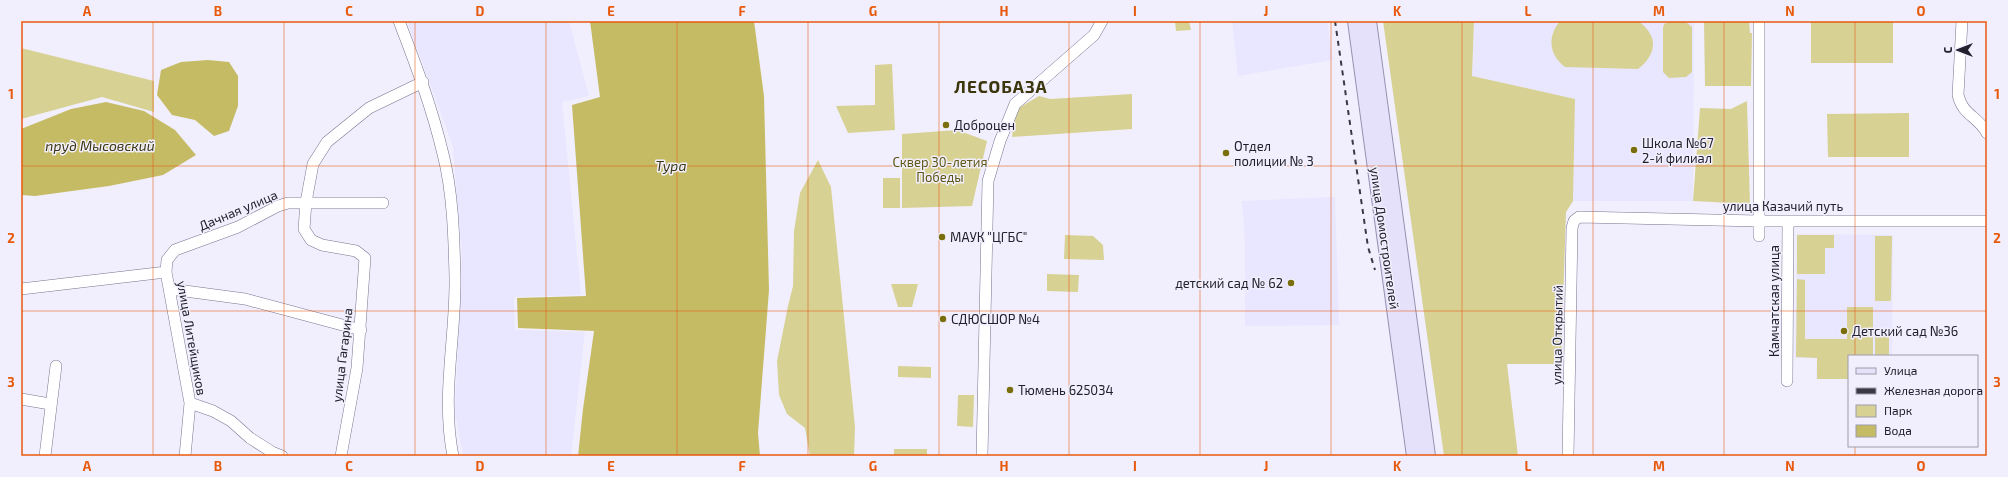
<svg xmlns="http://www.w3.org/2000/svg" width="2008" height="477" font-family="'Exo 2',sans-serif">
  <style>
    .built { fill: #e9e6ff }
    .green { fill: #d8d194 }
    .water { fill: #c6bb65 }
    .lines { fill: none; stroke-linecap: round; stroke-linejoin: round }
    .minor-casing { stroke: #787491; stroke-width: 12 }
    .major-casing { stroke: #9590b1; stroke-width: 16 }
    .minor { stroke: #fff; stroke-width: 11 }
    .major { stroke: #e5e1fb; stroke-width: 14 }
    .rail { stroke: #3a3844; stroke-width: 2; stroke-dasharray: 5 5; stroke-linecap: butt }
    .grid { fill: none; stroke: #e8590c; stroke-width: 1; stroke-opacity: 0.55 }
    .poi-dot { fill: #796e0b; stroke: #f1effd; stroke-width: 1.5 }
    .labels { text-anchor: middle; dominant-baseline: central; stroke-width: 3; stroke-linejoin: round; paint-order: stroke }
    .poi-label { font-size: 13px; fill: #22202c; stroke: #f1effd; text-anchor: start }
    .park-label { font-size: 13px; fill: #5e5615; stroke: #f1effd }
    .street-label { font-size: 13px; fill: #22202c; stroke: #f1effd }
    .water-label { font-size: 14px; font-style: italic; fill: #3c3711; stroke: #f1effd }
    .district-label { font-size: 17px; font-weight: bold; letter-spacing: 1px; fill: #3b360b; stroke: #f1effd }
    .neatline { fill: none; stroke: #e8590c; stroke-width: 1.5 }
    .grid-label { font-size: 13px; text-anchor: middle; font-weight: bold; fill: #e8590c }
  </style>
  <rect width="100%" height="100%" fill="#f1effd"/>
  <path class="built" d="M 407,21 L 569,21 L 589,96 L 562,102 L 581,295 L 514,297 L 515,330 L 585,332 L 571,456 L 463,456 L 455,411 L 462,257 L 453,147 Z
    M 1232,21 L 1327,21 L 1333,60 L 1238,76 Z
    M 1474,21 L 1694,21 L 1693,201 L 1573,201 L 1575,99 L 1472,76 Z
    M 1335,197 L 1339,325 L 1245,326 L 1245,240 L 1242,201 Z
    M 1797,234 L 1893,235 L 1892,356 L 1849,356 L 1849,379 L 1816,379 L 1817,358 L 1795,358 Z"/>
  <path class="green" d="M 1175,21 L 1189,21 L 1191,30 L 1176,31 Z
    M 1383,21 L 1474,21 L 1472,76 L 1575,99 L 1573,201 L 1566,212 L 1561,364 L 1507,364 L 1518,456 L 1444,456 Z
    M 1560,21 L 1638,21 C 1659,36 1657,54 1638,69 L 1565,67 C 1549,55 1547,37 1560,21 Z
    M 1704,21 L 1749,21 L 1750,33 L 1752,33 L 1751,86 L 1705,86 Z
    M 1811,21 L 1893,21 L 1893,63 L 1811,63 Z
    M 1668,22 L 1686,22 L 1692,27 L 1692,72 L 1686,77 L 1669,78 L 1663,72 L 1663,28 L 1664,24 Z
    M 21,48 L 154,81 L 154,112 L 102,97 L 21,119 Z
    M 892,64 L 895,130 L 848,133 L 836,106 L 875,105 L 875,65 Z
    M 1132,94 L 1132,129 L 1012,137 L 1015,110 L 1039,96 L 1050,99 Z
    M 1747,101 L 1750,204 L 1693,201 L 1700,108 L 1731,109 Z
    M 1909,113 L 1909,157 L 1828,157 L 1827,114 Z
    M 957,130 L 987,141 L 972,206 L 902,208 L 902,134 Z
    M 818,160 L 831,187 L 855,427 L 854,456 L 810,456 L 805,428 L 787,414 L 779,395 L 777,361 L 788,306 L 793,286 L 794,231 L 800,193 Z
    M 883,178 L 900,178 L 900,208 L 883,208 Z
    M 1065,235 L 1093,236 L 1103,245 L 1104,260 L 1064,259 Z
    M 1797,235 L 1834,235 L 1834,248 L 1825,248 L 1825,274 L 1797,274 Z
    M 1875,236 L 1892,236 L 1891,301 L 1875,301 Z
    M 1047,274 L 1079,275 L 1078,292 L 1047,291 Z
    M 1797,279 L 1805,280 L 1805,339 L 1847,339 L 1847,307 L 1873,307 L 1873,356 L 1849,356 L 1849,379 L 1817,379 L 1817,358 L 1796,357 Z
    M 891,284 L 918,284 L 912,307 L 898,307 Z
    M 1875,335 L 1889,335 L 1889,356 L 1875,356 Z
    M 898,366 L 931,367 L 931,378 L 898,377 Z
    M 958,395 L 974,395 L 973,427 L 957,426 Z
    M 894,449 L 927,449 L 927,456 L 894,456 Z"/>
  <path class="water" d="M 590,21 L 754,21 L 764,96 L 769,290 L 758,433 L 760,456 L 578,456 L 583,409 L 594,331 L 518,328 L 517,298 L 586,296 L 572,105 L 600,97 Z
    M 208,60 L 229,62 L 238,76 L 238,106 L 229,131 L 214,136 L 195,120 L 172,115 L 157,95 L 161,70 L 181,62 Z
    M 106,102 L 144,111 L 175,130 L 196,155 L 163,175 L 109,186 L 35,196 L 21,195 L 21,129 L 71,109 Z"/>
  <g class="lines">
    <defs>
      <path id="minor" d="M 399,21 C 416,65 432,108 443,154 C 453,193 454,237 455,277 C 456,337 441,396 453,456
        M 1759,21 L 1759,236
        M 1962,21 L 1958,95 C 1963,116 1977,115 1987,133
        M 166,272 L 190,403 L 185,456
        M 21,289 L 166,272 L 167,260 L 175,250 L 238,227 L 278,206 L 288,203 L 383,203
        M 170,289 L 245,299 L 361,330
        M 1787,381 L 1788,221
        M 21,399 L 50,404
        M 190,403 L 213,411 L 231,421 L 250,438 L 272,452 L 282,456
        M 45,456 L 56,366
        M 341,456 L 357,368 L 365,258 L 356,251 L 322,245 L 311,240 L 304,229 L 306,202 L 313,164 L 327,142 L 369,108 L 423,82
        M 982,456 L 988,181 L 1000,141 L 1015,104 L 1094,35 L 1102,21
        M 1568,456 L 1572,228 L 1574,221 L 1579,217 L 1759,221 L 1987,221"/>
      <path id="major" d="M 1355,21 L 1414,456
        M 1369,21 L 1428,456"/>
    </defs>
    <use href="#minor" class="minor-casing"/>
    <use href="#major" class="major-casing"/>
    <use href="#minor" class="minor"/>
    <use href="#major" class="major"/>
    <path class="rail" d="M 1335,21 L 1368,247 L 1375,270"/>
  </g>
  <path class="grid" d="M 153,21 L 153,456M 284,21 L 284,456M 415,21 L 415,456M 546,21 L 546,456M 677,21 L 677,456M 808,21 L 808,456M 939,21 L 939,456M 1069,21 L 1069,456M 1200,21 L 1200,456M 1331,21 L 1331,456M 1462,21 L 1462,456M 1593,21 L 1593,456M 1724,21 L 1724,456M 1855,21 L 1855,356M 21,166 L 1987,166M 21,311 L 1987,311M 1855,446 L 1855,456"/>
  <g class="poi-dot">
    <circle cx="946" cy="125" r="4"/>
    <circle cx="1634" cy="150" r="4"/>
    <circle cx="1226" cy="153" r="4"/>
    <circle cx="942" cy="237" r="4"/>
    <circle cx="1291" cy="283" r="4"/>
    <circle cx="943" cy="319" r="4"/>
    <circle cx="1844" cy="331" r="4"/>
    <circle cx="1010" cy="390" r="4"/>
  </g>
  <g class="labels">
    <g class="poi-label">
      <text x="954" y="125">Доброцен</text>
      <text x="1642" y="143">Школа №67<tspan x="1642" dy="15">2-й филиал</tspan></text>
      <text x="1234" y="146">Отдел<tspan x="1234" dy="15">полиции № 3</tspan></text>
      <text x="950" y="237">МАУК "ЦГБС"</text>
      <text x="1283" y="283" text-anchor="end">детский сад № 62</text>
      <text x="951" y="319">СДЮСШОР №4</text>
      <text x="1852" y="331">Детский сад №36</text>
      <text x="1018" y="390">Тюмень 625034</text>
    </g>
    <g class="park-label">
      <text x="940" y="162">Сквер 30-летия<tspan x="940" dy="15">Победы</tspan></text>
    </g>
    <g class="street-label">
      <text x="1783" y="206">улица Казачий путь</text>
      <text transform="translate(238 210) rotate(-23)">Дачная улица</text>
      <text transform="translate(1385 238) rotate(82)">улица Домостроителей</text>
      <text transform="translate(1774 301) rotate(-90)">Камчатская улица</text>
      <text transform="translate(1557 335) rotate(-89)">улица Открытий</text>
      <text transform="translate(192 338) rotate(80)">улица Литейщиков</text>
      <text transform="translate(342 355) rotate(-83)">улица Гагарина</text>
    </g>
    <g class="water-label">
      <text x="100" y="145">пруд Мысовский</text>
      <text x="671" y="165">Тура</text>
    </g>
    <g class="district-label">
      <text x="1001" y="86">ЛЕСОБАЗА</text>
    </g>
  </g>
  <rect width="2008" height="477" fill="none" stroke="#f1effd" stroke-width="44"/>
  <rect x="1848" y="355" width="130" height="92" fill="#f1effd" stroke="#9e9ca9"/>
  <rect x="1856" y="368" width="20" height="6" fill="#e5e1fb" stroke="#9e9ca9"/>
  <text x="1884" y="375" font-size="12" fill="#22202c">Улица</text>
  <rect x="1856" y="388" width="20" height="6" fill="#3a3844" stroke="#9e9ca9"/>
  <text x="1884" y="395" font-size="12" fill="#22202c">Железная дорога</text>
  <rect x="1856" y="405" width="20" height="12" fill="#d8d194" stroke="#9e9ca9"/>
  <text x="1884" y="415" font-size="12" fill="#22202c">Парк</text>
  <rect x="1856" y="425" width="20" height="12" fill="#c6bb65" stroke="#9e9ca9"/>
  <text x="1884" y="435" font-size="12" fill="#22202c">Вода</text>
  <g transform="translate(1958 50) rotate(270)" stroke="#f1effd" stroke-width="3" paint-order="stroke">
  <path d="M0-3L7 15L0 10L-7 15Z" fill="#22202c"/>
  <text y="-6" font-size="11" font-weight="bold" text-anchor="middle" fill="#22202c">С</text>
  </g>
  <rect x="22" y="22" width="1964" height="433" class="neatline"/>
  <g class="grid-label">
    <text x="87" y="16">A</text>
    <text x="218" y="16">B</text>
    <text x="349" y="16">C</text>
    <text x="480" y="16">D</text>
    <text x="611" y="16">E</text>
    <text x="742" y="16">F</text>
    <text x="873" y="16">G</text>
    <text x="1004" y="16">H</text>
    <text x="1135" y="16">I</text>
    <text x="1266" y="16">J</text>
    <text x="1397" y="16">K</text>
    <text x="1528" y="16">L</text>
    <text x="1659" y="16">M</text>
    <text x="1790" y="16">N</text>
    <text x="1921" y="16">O</text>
    <text x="11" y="99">1</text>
    <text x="1997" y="99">1</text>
    <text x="11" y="243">2</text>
    <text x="1997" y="243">2</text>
    <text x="11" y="387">3</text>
    <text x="1997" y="387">3</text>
    <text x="87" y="471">A</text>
    <text x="218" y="471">B</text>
    <text x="349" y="471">C</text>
    <text x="480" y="471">D</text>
    <text x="611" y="471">E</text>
    <text x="742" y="471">F</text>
    <text x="873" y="471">G</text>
    <text x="1004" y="471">H</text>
    <text x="1135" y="471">I</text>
    <text x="1266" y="471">J</text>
    <text x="1397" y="471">K</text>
    <text x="1528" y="471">L</text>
    <text x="1659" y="471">M</text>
    <text x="1790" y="471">N</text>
    <text x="1921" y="471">O</text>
  </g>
</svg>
